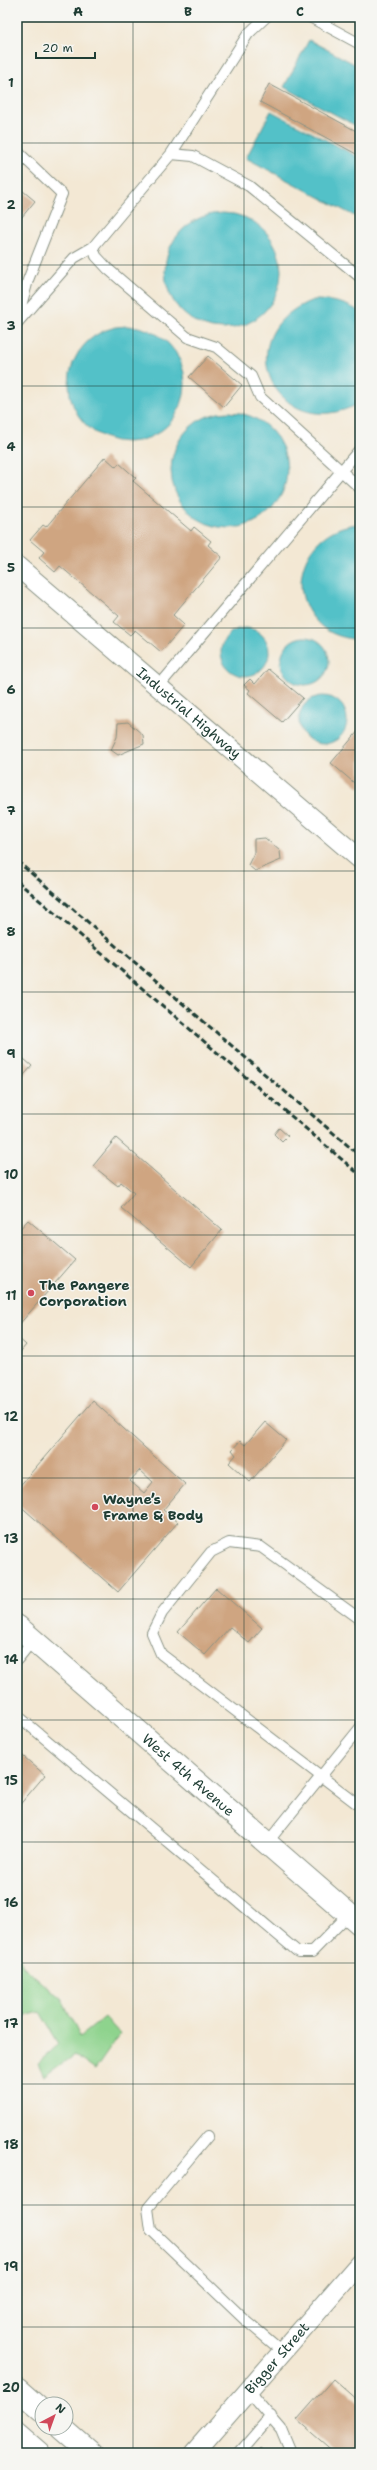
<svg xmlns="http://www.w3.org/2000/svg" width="377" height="2470" font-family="'Shantell Sans',sans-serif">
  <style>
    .green { fill: #8ed38d; stroke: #568860 }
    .water { fill: #53c1c8; stroke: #397f7e }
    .building { fill: #cfa581; fill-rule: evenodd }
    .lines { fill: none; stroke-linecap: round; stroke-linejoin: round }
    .service-casing { stroke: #899284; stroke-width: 12 }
    .minor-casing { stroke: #899284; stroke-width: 21 }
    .secondary-casing { stroke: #899284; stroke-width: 24 }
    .primary-casing { stroke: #899284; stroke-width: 24 }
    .service { stroke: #fff; stroke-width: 10 }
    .minor { stroke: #fff; stroke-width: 19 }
    .secondary { stroke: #fff; stroke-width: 22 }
    .primary { stroke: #fff; stroke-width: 22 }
    .rail { stroke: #1f3d34; stroke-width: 3; stroke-dasharray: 6 3; stroke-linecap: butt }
    .grid { fill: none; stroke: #1f3d34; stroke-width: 1; stroke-opacity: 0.55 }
    .poi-dot { fill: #d1495b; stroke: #f6f6f2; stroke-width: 1.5 }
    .labels { text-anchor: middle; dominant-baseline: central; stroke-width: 3; stroke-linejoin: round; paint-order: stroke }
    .street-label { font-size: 14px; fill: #1f3d34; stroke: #f6f6f2 }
    .poi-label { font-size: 14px; font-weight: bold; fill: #1f3d34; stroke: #f6f6f2; text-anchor: start }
    .neatline { fill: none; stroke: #1f3d34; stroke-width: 1.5 }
    .grid-label { font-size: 13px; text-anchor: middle; font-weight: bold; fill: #1f3d34 }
  </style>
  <rect width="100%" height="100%" fill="#f6f6f2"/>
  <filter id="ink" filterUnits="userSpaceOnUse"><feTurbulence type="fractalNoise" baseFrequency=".025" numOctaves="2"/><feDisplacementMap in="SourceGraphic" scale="8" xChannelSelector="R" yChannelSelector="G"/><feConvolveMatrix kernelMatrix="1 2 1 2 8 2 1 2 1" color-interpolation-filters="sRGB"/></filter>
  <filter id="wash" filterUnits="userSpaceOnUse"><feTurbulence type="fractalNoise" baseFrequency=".012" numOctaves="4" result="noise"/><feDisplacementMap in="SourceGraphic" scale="16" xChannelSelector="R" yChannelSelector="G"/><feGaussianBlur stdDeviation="0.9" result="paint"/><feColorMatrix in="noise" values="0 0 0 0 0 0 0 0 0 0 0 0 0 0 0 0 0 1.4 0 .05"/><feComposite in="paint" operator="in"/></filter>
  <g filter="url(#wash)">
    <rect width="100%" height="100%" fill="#f3e8d4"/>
    <path class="green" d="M 17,1954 L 24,1967 L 62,1999 L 80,2037 L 105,2017 L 120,2034 L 95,2070 L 74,2055 L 44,2076 L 38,2063 L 59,2044 L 40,2012 L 17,2018 Z"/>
    <path class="water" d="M 309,40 L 360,67 L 360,128 L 284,87 Z
      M 271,111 L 360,158 L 360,219 L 246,158 Z
      M165 271a58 58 0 1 1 116 0a58 58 0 1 1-116 0Z
      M 313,300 C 331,300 345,302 360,312 L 360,403 C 277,448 223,334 313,300 Z
      M69 384a58 58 0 1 1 116 0a58 58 0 1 1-116 0Z
      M171 470a58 58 0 1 1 116 0a58 58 0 1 1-116 0Z
      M 360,524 L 360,640 L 358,640 C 345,638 331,635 321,626 C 280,589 307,526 360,524 Z
      M221 652a24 24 0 1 1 48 0a24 24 0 1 1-48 0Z
      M281 661a24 24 0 1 1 48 0a24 24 0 1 1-48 0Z
      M299 720a24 24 0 1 1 48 0a24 24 0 1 1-48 0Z"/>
    <g id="blocks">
      <path class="building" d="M 269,84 L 360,133 L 360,156 L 260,102 Z
        M 17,186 L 35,201 L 17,223 Z
        M 208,356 L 242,385 L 224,407 L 189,377 Z
        M 105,457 L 116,467 L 119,463 L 136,478 L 133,481 L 191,531 L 194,527 L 211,541 L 208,545 L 222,557 L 173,615 L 184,625 L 161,652 L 135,630 L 130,635 L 114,622 L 119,616 L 60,566 L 55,572 L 39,558 L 44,552 L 30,540 L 43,525 L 46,527 Z
        M 268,669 L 303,698 L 282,722 L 248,693 L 250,690 L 244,685 L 250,679 L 255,684 Z
        M 128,722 L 143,735 L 144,744 L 118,755 L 111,750 L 117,737 L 118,723 Z
        M 360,729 L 360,788 L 331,763 Z
        M 265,838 L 280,851 L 281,860 L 255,871 L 248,865 L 254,853 L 254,839 Z
        M 17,1053 L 32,1066 L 17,1083 Z
        M 279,1128 L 288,1136 L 282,1142 L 274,1134 Z
        M 116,1138 L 222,1230 L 191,1267 L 121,1208 L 134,1193 L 121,1182 L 118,1186 L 93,1166 Z
        M 28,1220 L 75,1260 L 17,1327 L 17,1232 Z
        M 17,1337 L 26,1345 L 17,1356 Z
        M 93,1401 L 185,1484 L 163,1510 L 178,1522 L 118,1592 L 17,1503 L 17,1489 ZM 140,1470 L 153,1482 L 144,1493 L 130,1481 Z
        M 265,1422 L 286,1440 L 250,1482 L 229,1463 L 236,1455 L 232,1450 L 240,1441 L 245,1445 Z
        M 216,1588 L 262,1628 L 249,1643 L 230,1627 L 205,1655 L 178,1632 Z
        M 17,1751 L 45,1775 L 17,1808 Z
        M 333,2379 L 360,2403 L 360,2453 L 335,2453 L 297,2420 Z
        M 260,2448 L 266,2453 L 256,2453 Z"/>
    </g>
  </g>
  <g filter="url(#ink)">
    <use href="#blocks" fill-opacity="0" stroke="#899284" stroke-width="1"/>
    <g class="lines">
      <defs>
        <path id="service" d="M 310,17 L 360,44
          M 17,151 L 62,194 L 28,280 L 17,321
          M 171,154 L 193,156 L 249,186 L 360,277
          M 93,247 L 96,256 L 108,269 L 187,337 L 216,347 L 251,376 L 260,397 L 360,488
          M 17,323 L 74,258 L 93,247 L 171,154 L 248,34 L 266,17
          M 158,687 L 360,449
          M 360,1619 L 261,1547 L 229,1543 L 211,1552 L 162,1613 L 152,1633 L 161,1654 L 360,1806
          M 17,1660 L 33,1640
          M 17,1715 L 298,1952 L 312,1952 L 349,1914
          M 267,1843 L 360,1728
          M 208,2136 L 148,2208 L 151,2230 L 244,2319 L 283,2352
          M 249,2392 L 281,2429 L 291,2453
          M 239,2453 L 271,2416"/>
        <g id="minor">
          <path id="s1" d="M 17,566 L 360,859"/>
          <path id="s2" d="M 194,2453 L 360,2263"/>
        </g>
        <g id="secondary">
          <path id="s3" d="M 17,1626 L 360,1924"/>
        </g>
        <path id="primary" d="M 17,2389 L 42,2411
          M 62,2428 L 91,2453
          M 17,2434 L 39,2453"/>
      </defs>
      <use href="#service" class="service-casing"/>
      <use href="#minor" class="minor-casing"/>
      <use href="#secondary" class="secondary-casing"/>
      <use href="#primary" class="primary-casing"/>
      <use href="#service" class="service"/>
      <use href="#minor" class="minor"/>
      <use href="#secondary" class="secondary"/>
      <use href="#primary" class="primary"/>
      <path class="rail" d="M 17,861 L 360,1156
        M 17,881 L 360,1175"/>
    </g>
  </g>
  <path class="grid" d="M 133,17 L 133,2453M 244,17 L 244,2453M 17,143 L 360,143M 17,265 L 360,265M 17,386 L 360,386M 17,507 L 360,507M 17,628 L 360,628M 17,750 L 360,750M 17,871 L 360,871M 17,992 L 360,992M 17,1114 L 360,1114M 17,1235 L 360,1235M 17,1356 L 360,1356M 17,1478 L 360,1478M 17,1599 L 360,1599M 17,1720 L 360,1720M 17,1842 L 360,1842M 17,1963 L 360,1963M 17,2084 L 360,2084M 17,2205 L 360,2205M 17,2327 L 360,2327"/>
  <g class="poi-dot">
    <circle cx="31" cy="1293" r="4"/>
    <circle cx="95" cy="1507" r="4"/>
  </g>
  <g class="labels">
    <g class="street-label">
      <text stroke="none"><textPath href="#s1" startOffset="226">Industrial Highway</textPath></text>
      <text stroke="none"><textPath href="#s3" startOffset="227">West 4th Avenue</textPath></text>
      <text stroke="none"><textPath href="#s2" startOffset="126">Bigger Street</textPath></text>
    </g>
    <g class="poi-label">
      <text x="39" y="1285">The Pangere<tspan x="39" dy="16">Corporation</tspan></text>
      <text x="103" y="1499">Wayne’s<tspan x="103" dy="16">Frame &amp; Body</tspan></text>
    </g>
  </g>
  <rect width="377" height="2470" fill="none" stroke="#f6f6f2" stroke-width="44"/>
  <g transform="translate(54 2416) rotate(41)"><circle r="19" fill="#f6f6f2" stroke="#a0aca6"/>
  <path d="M0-3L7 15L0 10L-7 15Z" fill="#d1495b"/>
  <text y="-6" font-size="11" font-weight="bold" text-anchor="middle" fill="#1f3d34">N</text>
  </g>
  <path d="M36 52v6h59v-6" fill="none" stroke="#1f3d34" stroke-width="2"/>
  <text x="42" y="52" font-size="12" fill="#1f3d34" stroke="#f6f6f2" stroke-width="3" paint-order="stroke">20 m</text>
  <rect x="22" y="22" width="333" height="2426" class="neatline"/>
  <g class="grid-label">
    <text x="78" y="16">A</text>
    <text x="188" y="16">B</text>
    <text x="300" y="16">C</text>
    <text x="11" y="87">1</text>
    <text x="11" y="209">2</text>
    <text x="11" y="330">3</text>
    <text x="11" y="451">4</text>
    <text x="11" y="572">5</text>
    <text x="11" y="694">6</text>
    <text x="11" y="815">7</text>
    <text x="11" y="936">8</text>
    <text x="11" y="1058">9</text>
    <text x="11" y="1179">10</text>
    <text x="11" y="1300">11</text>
    <text x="11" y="1421">12</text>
    <text x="11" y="1543">13</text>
    <text x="11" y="1664">14</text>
    <text x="11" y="1785">15</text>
    <text x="11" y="1907">16</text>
    <text x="11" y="2028">17</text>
    <text x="11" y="2149">18</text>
    <text x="11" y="2271">19</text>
    <text x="11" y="2392">20</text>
  </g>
</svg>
